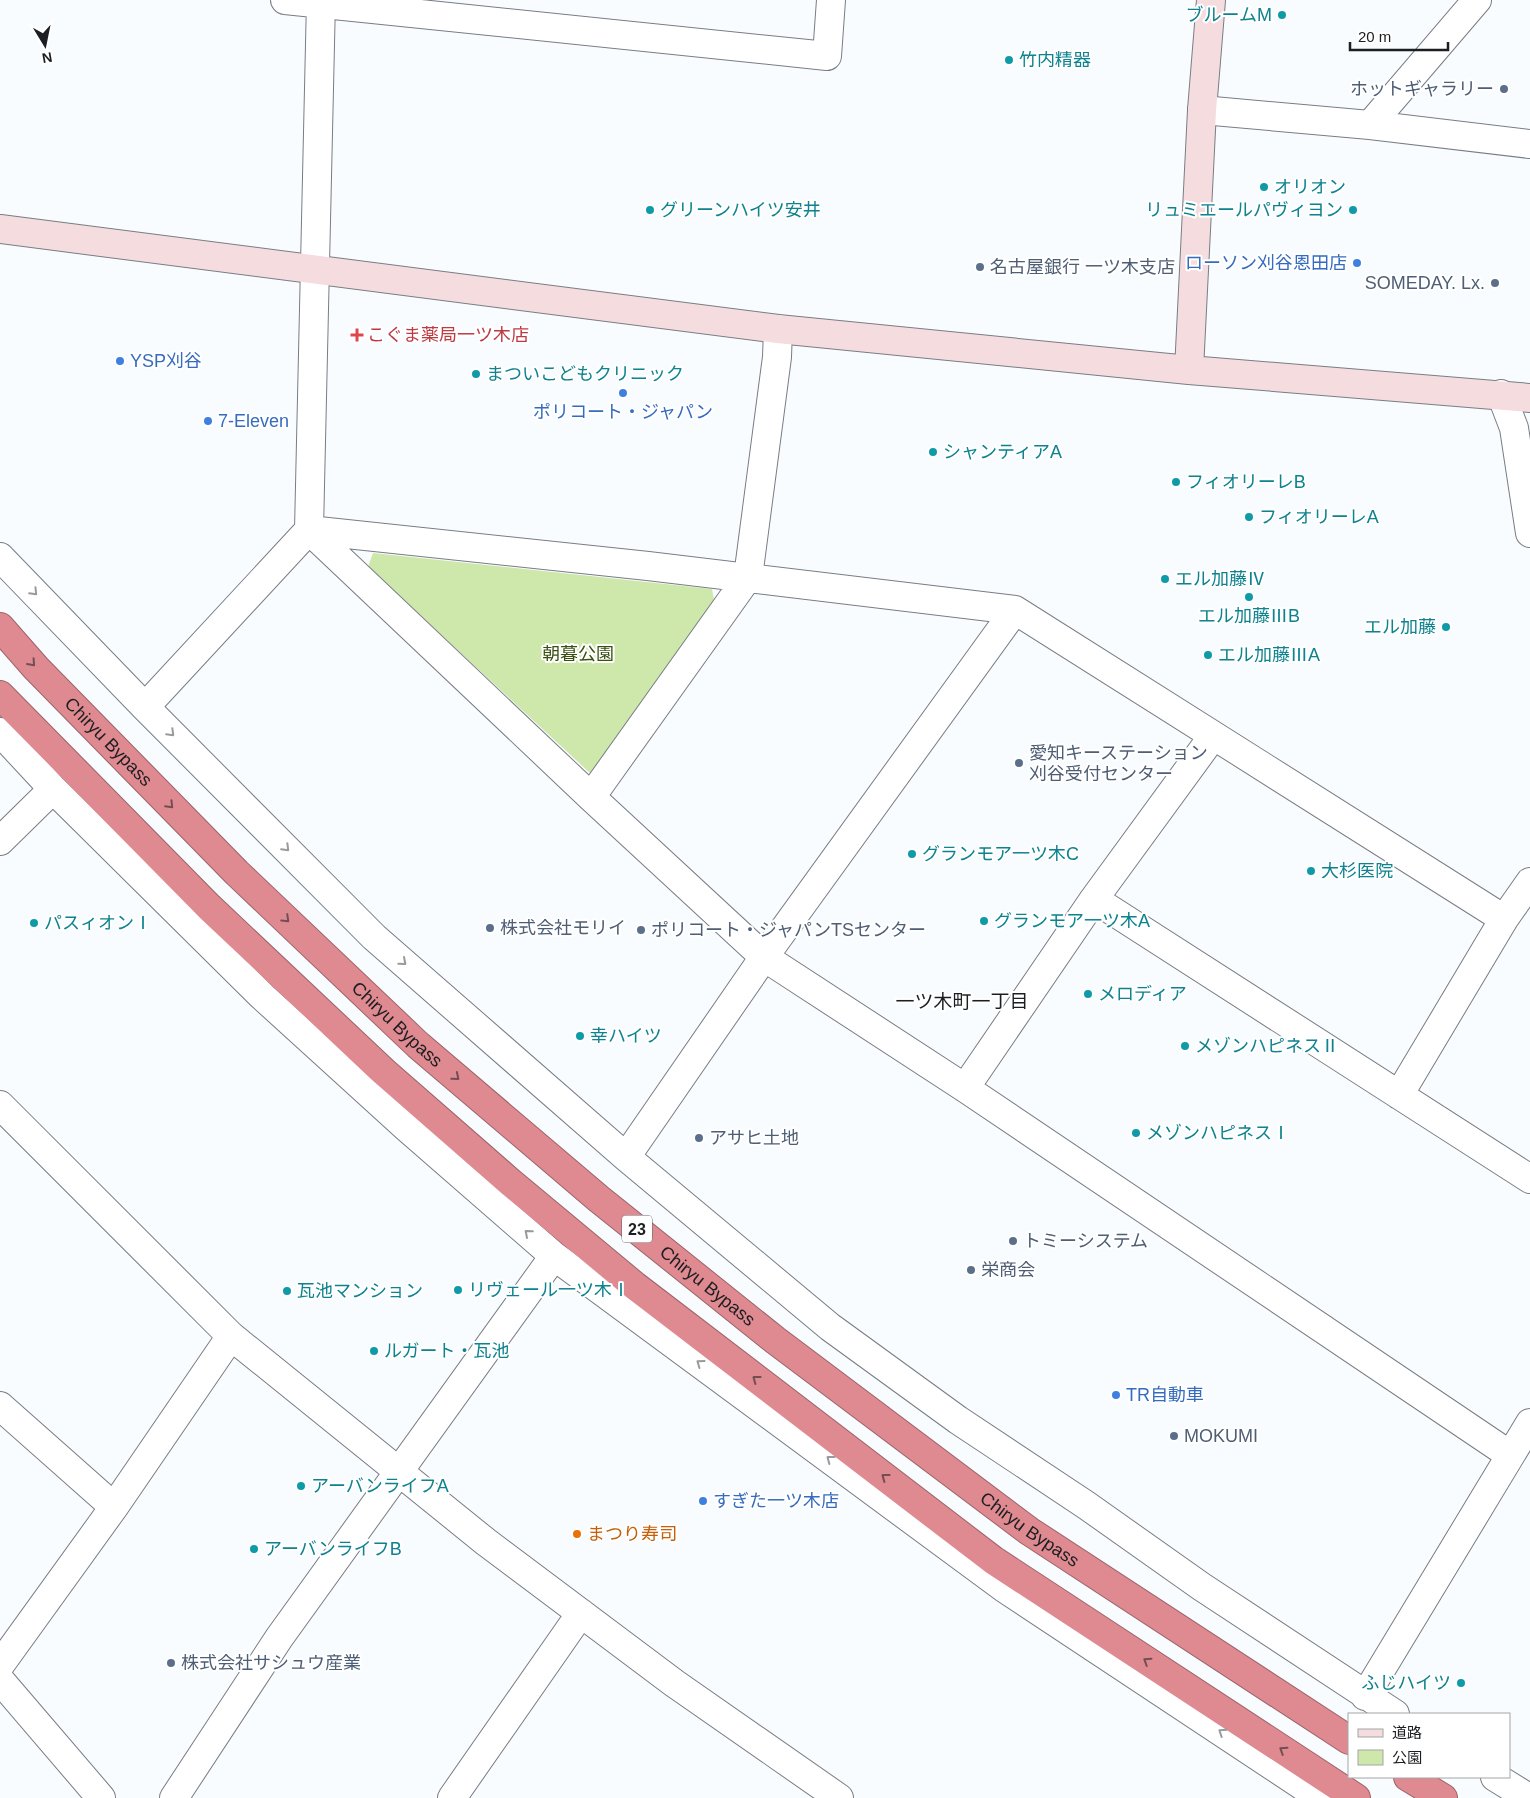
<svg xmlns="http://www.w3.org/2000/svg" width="1530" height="1798" font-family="Arial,'Noto Sans JP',sans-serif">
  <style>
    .green { fill: #cee7ab }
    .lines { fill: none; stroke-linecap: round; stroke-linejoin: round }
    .street-casing { stroke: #787d84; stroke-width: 30 }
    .secondary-casing { stroke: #787d84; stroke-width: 30 }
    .highway-casing { stroke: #9a6469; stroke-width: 30 }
    .street { stroke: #fff; stroke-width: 28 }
    .secondary { stroke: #f5dcde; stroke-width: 28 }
    .highway { stroke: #de8a90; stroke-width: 28 }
    .oneway { stroke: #999a9b }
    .oneway2 { stroke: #734f53 }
    .culture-dot { fill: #0f9aa8; stroke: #fff; stroke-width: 2 }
    .service-dot { fill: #5c6f8a; stroke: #fff; stroke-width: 2 }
    .shop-dot { fill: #3f7fe0; stroke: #fff; stroke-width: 2 }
    .health-dot { fill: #e0444e; stroke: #fff; stroke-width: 2 }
    .food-dot { fill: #e8710a; stroke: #fff; stroke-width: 2 }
    .labels { text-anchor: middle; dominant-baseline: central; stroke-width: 4; stroke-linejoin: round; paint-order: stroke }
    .shield { fill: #fff; stroke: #606264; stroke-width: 1 }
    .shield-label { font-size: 16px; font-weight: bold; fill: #1c1e21 }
    .culture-label { font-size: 18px; fill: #0d838f; stroke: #fff; text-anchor: start }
    .service-label { font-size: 18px; fill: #4e5e75; stroke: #fff; text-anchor: start }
    .shop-label { font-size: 18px; fill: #366cbe; stroke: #fff; text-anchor: start }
    .health-label { font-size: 18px; fill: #be3a42; stroke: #fff; text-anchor: start }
    .park-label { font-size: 18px; fill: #3a4f10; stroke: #fff }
    .street-label { font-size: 18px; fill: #1c1e21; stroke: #fff }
    .food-label { font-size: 18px; fill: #c56008; stroke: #fff; text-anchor: start }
    .neighbourhood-label { font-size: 19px; fill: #1c1e21; stroke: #fff }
  </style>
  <rect width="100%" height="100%" fill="#f9fcff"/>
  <path class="green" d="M 373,553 L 712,589 L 715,605 L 590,773 L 368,567 Z"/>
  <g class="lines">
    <defs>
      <path id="street" d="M 285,0 L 827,56 L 831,0
        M 1202,110 L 1370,125 L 1477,0
        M 1370,125 L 1530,144
        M 1501,394 L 1514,428 L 1530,533
        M 309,530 L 591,797 L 764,957 L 965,1088 L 1510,1455
        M 309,530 L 648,566 L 1015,610 L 1504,919
        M 0,557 L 145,707 L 374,937 L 626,1157 L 830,1327 L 958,1420 L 1086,1505 L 1202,1587 L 1395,1714
        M 145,707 L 309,530 L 321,0
        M 0,732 L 53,789 L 262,996 L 407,1128 L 554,1256 L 1004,1588 L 1321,1798
        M 591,797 L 748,577 L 777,357 L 778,329
        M 0,841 L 53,789
        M 1094,899 L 1530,1179
        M 965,1088 L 1094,899 L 1213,736
        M 1399,1095 L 1504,919 L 1530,882
        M 0,1105 L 231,1336 L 486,1542 L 674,1683 L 839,1798
        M 626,1157 L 764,957 L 1015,610
        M 0,1406 L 114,1507
        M 0,1665 L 114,1507 L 231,1336
        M 0,1680 L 101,1798
        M 1365,1696 L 1530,1423
        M 1495,1777 L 1529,1798
        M 174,1798 L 279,1638 L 554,1256
        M 452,1798 L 581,1613"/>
      <path id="secondary" d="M 0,229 L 778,329 L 1189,370 L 1530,398
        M 1189,370 L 1202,110 L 1211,0"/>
      <g id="highway">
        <path id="s1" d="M 0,627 L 36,668 L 237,873 L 418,1045 L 599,1199 L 775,1340 L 1029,1531 L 1349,1740"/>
        <path d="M 0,695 L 209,907 L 383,1071 L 510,1182 L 635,1286 L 993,1560 L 1356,1798"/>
        <path d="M 1408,1777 L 1443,1798"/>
      </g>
    </defs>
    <use href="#street" class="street-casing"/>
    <use href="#secondary" class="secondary-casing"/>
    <use href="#highway" class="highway-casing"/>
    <use href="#street" class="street"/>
    <use href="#secondary" class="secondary"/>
    <use href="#highway" class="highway"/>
  </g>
  <defs><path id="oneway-chevron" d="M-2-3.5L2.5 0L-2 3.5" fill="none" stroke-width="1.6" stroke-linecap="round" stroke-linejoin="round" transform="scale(1.25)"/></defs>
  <g class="oneway">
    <use href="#oneway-chevron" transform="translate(34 592) rotate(46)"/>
    <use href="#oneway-chevron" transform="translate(171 733) rotate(45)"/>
    <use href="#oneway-chevron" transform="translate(286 848) rotate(45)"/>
    <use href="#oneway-chevron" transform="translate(403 962) rotate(41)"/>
    <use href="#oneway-chevron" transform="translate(528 1233) rotate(-139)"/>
    <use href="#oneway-chevron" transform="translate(700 1363) rotate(-144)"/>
    <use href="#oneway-chevron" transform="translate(830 1459) rotate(-143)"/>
    <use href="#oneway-chevron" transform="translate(1222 1732) rotate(-146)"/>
  </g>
  <g class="oneway2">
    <use href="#oneway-chevron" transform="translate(32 663) rotate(48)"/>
    <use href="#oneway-chevron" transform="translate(170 805) rotate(46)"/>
    <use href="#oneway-chevron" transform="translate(286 919) rotate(44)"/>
    <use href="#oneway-chevron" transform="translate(456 1077) rotate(40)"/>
    <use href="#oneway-chevron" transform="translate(756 1379) rotate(-143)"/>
    <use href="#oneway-chevron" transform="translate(885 1477) rotate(-143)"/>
    <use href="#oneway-chevron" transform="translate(1147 1661) rotate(-147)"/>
    <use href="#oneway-chevron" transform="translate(1283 1750) rotate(-147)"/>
  </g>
  <g class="culture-dot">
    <circle cx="1282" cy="15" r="5"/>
    <circle cx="1009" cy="60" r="5"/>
    <circle cx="1264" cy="187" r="5"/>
    <circle cx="650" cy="210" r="5"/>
    <circle cx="1353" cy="210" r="5"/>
    <circle cx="476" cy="374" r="5"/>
    <circle cx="933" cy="452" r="5"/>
    <circle cx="1176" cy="482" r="5"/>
    <circle cx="1249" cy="517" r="5"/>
    <circle cx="1165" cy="579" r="5"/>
    <circle cx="1249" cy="597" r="5"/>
    <circle cx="1446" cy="627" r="5"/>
    <circle cx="1208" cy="655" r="5"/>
    <circle cx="912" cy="854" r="5"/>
    <circle cx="1311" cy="871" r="5"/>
    <circle cx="984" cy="921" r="5"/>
    <circle cx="34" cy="923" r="5"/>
    <circle cx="1088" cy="994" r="5"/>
    <circle cx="580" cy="1036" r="5"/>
    <circle cx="1185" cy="1046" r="5"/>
    <circle cx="1136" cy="1133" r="5"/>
    <circle cx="458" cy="1290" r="5"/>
    <circle cx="287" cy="1291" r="5"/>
    <circle cx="374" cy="1351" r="5"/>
    <circle cx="301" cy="1486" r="5"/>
    <circle cx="254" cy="1549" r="5"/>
    <circle cx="1461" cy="1683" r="5"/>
  </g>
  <g class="service-dot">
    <circle cx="1504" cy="89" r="5"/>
    <circle cx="980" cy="267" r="5"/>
    <circle cx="1495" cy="283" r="5"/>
    <circle cx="1019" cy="763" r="5"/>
    <circle cx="490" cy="928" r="5"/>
    <circle cx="641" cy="930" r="5"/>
    <circle cx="699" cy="1138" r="5"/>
    <circle cx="1013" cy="1241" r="5"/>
    <circle cx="971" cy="1270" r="5"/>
    <circle cx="1174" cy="1436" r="5"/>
    <circle cx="171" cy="1663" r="5"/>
  </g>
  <g class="shop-dot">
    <circle cx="1357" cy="263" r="5"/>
    <circle cx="120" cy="361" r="5"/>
    <circle cx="623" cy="393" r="5"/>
    <circle cx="208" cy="421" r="5"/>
    <circle cx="1116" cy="1395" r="5"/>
    <circle cx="703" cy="1501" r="5"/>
  </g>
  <path class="health-dot" d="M354.5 327.5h5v5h5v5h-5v5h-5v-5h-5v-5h5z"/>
  <circle class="food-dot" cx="577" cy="1534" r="5"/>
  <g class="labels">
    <rect class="shield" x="622" y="1215.5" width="30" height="27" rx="4"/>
    <g class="shield-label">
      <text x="637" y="1229">23</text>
    </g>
    <g class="culture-label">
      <text x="1272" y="15" text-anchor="end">ブルームM</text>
      <text x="1019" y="60">竹内精器</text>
      <text x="1274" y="187">オリオン</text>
      <text x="660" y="210">グリーンハイツ安井</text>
      <text x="1343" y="210" text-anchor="end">リュミエールパヴィヨン</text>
      <text x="486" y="374">まついこどもクリニック</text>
      <text x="943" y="452">シャンティアA</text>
      <text x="1186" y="482">フィオリーレB</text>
      <text x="1259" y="517">フィオリーレA</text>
      <text x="1175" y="579">エル加藤Ⅳ</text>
      <text x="1249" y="616" text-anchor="middle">エル加藤ⅢB</text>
      <text x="1436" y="627" text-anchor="end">エル加藤</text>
      <text x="1218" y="655">エル加藤ⅢA</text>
      <text x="922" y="854">グランモア一ツ木C</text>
      <text x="1321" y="871">大杉医院</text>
      <text x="994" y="921">グランモア一ツ木A</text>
      <text x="44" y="923">パスィオンⅠ</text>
      <text x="1098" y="994">メロディア</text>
      <text x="590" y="1036">幸ハイツ</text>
      <text x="1195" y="1046">メゾンハピネスⅡ</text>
      <text x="1146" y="1133">メゾンハピネスⅠ</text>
      <text x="468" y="1290">リヴェール一ツ木Ⅰ</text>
      <text x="297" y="1291">瓦池マンション</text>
      <text x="384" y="1351">ルガート・瓦池</text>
      <text x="311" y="1486">アーバンライフA</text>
      <text x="264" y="1549">アーバンライフB</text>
      <text x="1451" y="1683" text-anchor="end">ふじハイツ</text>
    </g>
    <g class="service-label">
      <text x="1494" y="89" text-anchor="end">ホットギャラリー</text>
      <text x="990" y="267">名古屋銀行 一ツ木支店</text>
      <text x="1485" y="283" text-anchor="end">SOMEDAY. Lx.</text>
      <text x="1029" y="753">愛知キーステーション<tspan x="1029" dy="21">刈谷受付センター</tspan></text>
      <text x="500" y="928">株式会社モリイ</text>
      <text x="651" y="930">ポリコート・ジャパンTSセンター</text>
      <text x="709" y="1138">アサヒ土地</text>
      <text x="1023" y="1241">トミーシステム</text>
      <text x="981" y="1270">栄商会</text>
      <text x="1184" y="1436">MOKUMI</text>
      <text x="181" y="1663">株式会社サシュウ産業</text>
    </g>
    <g class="shop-label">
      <text x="1347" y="263" text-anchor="end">ローソン刈谷恩田店</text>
      <text x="130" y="361">YSP刈谷</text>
      <text x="623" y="412" text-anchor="middle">ポリコート・ジャパン</text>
      <text x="218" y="421">7-Eleven</text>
      <text x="1126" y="1395">TR自動車</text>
      <text x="713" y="1501">すぎた一ツ木店</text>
    </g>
    <g class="health-label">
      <text x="367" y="335">こぐま薬局一ツ木店</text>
    </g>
    <g class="park-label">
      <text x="578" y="654">朝暮公園</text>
    </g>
    <g class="street-label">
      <text stroke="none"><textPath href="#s1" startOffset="158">Chiryu Bypass</textPath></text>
      <text stroke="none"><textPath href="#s1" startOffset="562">Chiryu Bypass</textPath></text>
      <text stroke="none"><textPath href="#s1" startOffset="968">Chiryu Bypass</textPath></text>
      <text stroke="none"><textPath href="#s1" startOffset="1372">Chiryu Bypass</textPath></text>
    </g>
    <g class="food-label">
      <text x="587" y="1534">まつり寿司</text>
    </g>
    <g class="neighbourhood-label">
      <text x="962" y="1001">一ツ木町一丁目</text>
    </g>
  </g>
  <rect x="1348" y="1713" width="162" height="65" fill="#ffffff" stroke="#a4a5a6"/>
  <rect x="1358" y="1729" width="25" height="8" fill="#f5dcde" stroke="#a4a5a6"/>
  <text x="1392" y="1738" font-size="15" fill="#1c1e21">道路</text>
  <rect x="1358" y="1750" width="25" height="15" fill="#cee7ab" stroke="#a4a5a6"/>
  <text x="1392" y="1763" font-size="15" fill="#1c1e21">公園</text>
  <g transform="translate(45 45) rotate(170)" stroke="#ffffff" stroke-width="4" paint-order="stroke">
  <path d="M0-4L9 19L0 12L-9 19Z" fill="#1c1e21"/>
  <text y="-8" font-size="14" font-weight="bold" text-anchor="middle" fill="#1c1e21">N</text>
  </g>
  <path d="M1350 42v8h98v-8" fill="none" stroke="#1c1e21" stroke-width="2.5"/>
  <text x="1358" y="42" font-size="15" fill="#1c1e21" stroke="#ffffff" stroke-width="4" paint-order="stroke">20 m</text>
</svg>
